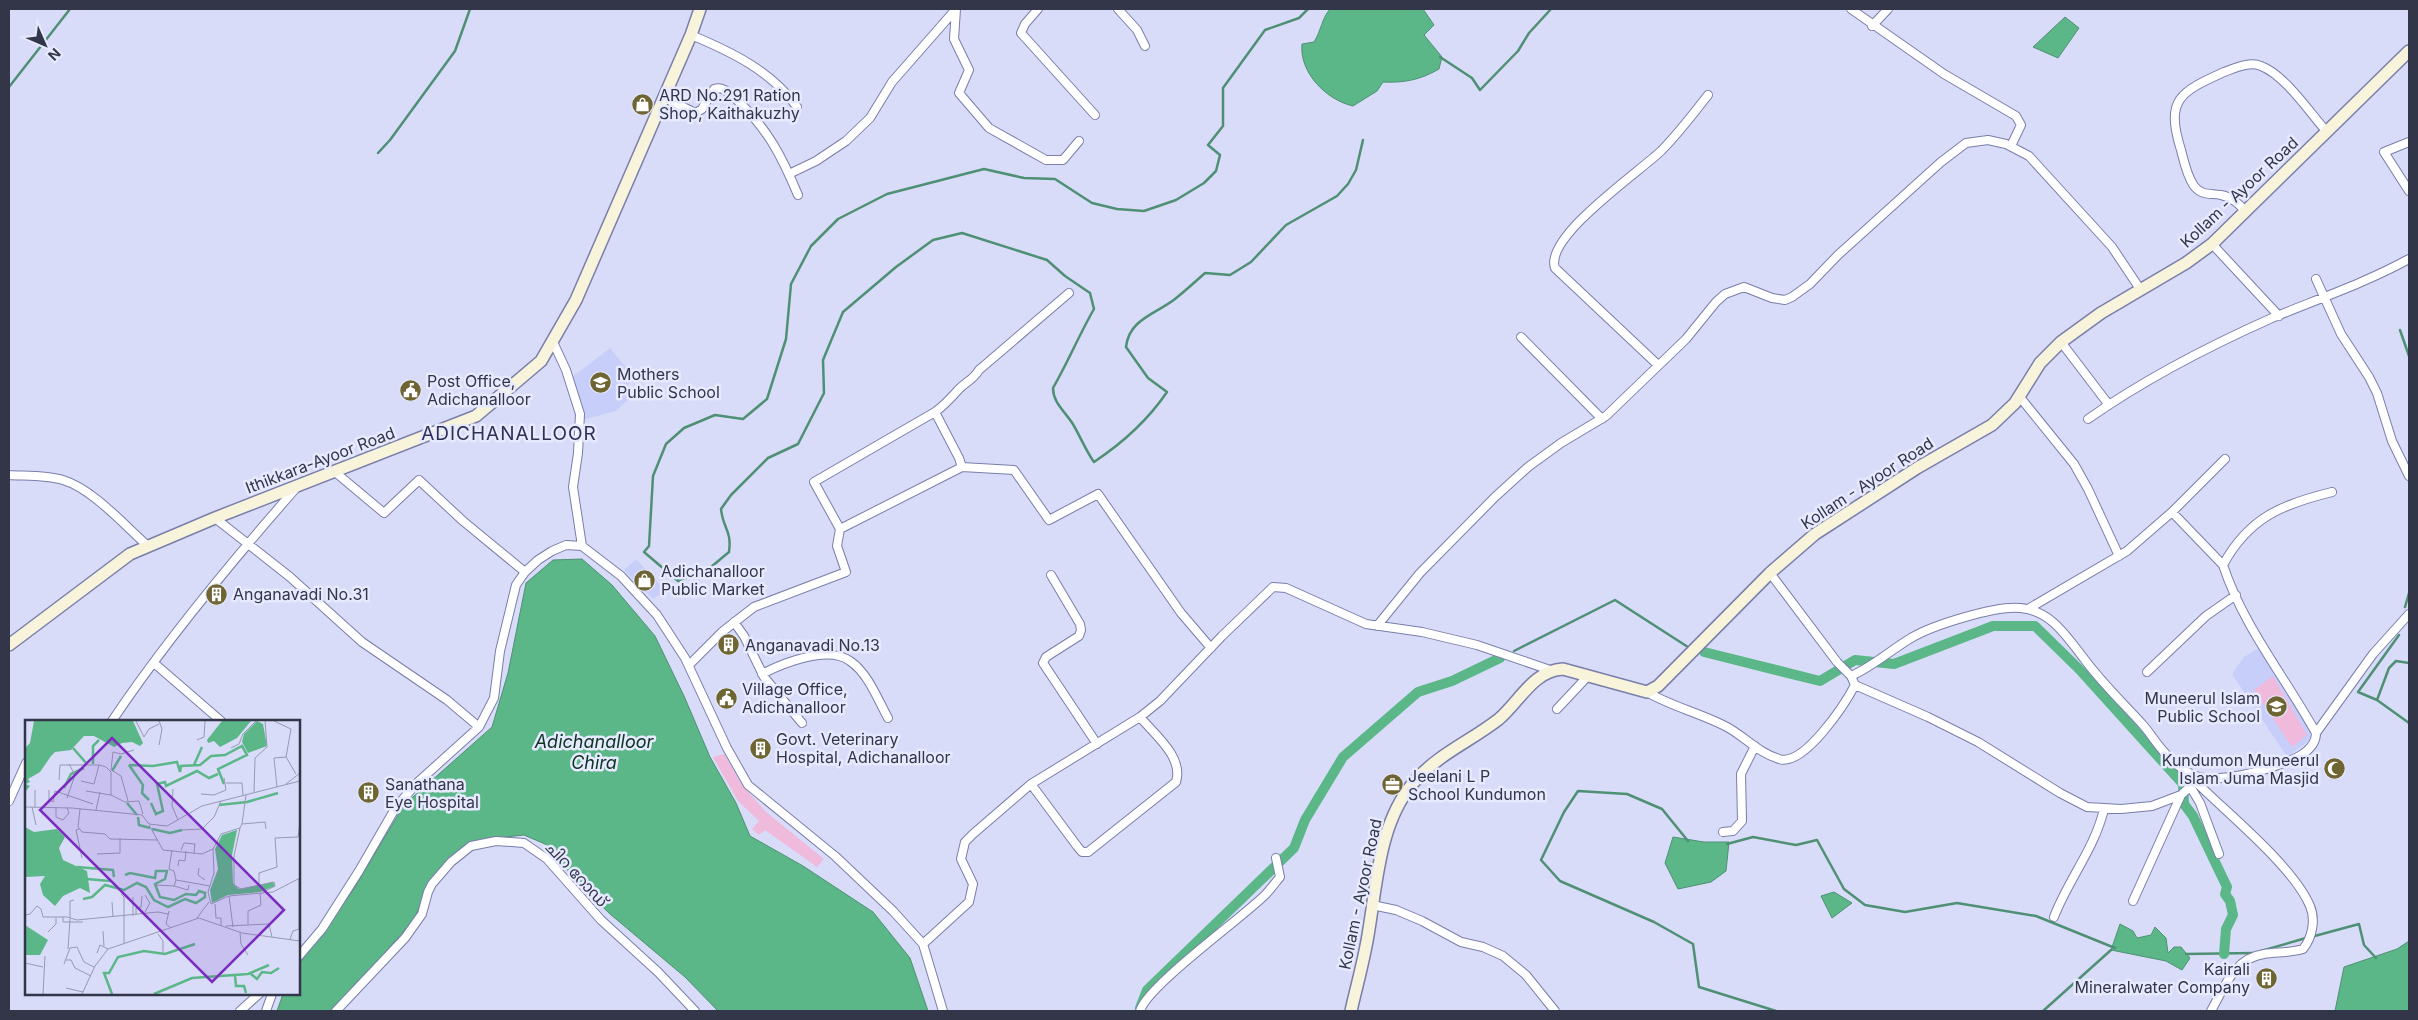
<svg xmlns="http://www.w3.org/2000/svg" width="2418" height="1020" font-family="Inter,'Noto Sans Malayalam',sans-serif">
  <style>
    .built { fill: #c8cefa }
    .green { fill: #f0badd }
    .water { fill: #5bb788; stroke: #4f9075 }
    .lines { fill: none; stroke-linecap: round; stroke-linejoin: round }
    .stream { stroke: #4f9075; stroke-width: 2.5 }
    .canal { stroke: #5bb788; stroke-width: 10 }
    .minor-casing { stroke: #797eaa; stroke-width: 10 }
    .secondary-casing { stroke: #797eaa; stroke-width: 14 }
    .minor { stroke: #fff; stroke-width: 8 }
    .secondary { stroke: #f8f4dc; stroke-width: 11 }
    .labels { text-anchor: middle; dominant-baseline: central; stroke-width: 5; stroke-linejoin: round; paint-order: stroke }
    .poi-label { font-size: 16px; fill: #333548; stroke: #e7eafe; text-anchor: start }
    .street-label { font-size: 16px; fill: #333548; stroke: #e7eafe }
    .water-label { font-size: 18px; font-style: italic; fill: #0b3421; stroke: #e7eafe }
    .quarter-label { font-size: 19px; letter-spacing: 1px; fill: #2f3157; stroke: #e7eafe }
    .inset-river { fill: none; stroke: #5bb788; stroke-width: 2.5 }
    .inset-road { fill: none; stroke: #9699b2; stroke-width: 1 }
    .view { fill: #7b2cbf; fill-opacity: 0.15; stroke: #7b2cbf; stroke-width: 2.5 }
    .inset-edge { fill: none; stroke: #333548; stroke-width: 2.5 }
  </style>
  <rect width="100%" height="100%" fill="#d8dcf9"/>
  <path class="built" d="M 610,348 L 633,376 L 627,388 L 630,398 L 616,411 L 583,420 L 571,378 Z
    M 636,559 L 665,590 L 653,599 L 624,570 Z
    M 2259,648 L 2306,721 L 2311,736 L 2306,743 L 2287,757 L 2232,674 L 2244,657 Z"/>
  <path class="green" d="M 2273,676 L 2307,735 L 2292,747 L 2254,690 Z
    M 724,754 L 742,785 L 766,812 L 824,859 L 817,867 L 765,830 L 759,835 L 752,829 L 759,821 L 738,801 L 713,757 Z"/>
  <path class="water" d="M 1330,9 L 1423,9 L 1434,25 L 1424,35 L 1442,57 L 1439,69 C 1420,80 1404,83 1383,82 L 1377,91 L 1353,106 C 1326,100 1299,72 1302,44 L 1314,42 C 1321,31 1322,18 1330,9 Z
    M 2065,17 L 2079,28 L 2058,58 L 2033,47 Z
    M 582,559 L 612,585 L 655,636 L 684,696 L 710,757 L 736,803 L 750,836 L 803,866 L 873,912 L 910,958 L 928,1011 L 718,1011 L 685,977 L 610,914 L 573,878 L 561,860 L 545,844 L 524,835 L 486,839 L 461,848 L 428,884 L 415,918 L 335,1011 L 277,1011 L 283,994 L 299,994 L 299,964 L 352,892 L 404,805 L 492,727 L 508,673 L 526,583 L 553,560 Z
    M 1673,837 L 1704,842 L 1729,842 L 1726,871 L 1711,882 L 1678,889 L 1665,863 Z
    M 1834,892 L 1852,903 L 1832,918 L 1821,896 Z
    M 2120,924 L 2133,931 L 2137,938 L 2151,935 L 2155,927 L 2166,938 L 2168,953 L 2174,947 L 2181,947 L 2190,958 L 2182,970 L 2166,961 L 2111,950 Z
    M 2409,941 L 2409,1011 L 2335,1011 L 2344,967 L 2397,949 Z"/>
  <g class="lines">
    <path class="stream" d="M 1308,9 L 1299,18 L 1265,30 L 1223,88 L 1223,126 L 1208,145 L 1220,155 L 1216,171 L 1204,183 L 1176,200 L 1144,211 L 1117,209 L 1092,203 L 1055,179 L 1024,178 L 984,169 L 887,194 L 838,219 L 811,246 L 791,284 L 786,339 L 767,399 L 743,419 L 715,415 L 684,428 L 666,444 L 653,476 L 649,546 L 644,552 L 678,581 L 711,567 L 729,552 C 732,530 723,529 721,509 L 731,495 L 768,458 L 798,444 L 824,393 L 823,360 L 843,312 L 896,267 L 933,240 L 962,233 L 1047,260 L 1065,276 L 1090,293 L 1094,309 C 1079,335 1068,362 1053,388 C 1053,404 1067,413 1074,426 C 1081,438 1086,451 1094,462 C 1121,444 1148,420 1167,392 L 1148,378 L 1126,347 C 1129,319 1156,314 1175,299 C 1185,291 1195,282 1205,273 L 1230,275 L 1251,262 L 1286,225 L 1337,196 L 1348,184 L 1356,170 L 1363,140
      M 1440,57 L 1472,78 L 1480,90 L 1518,51 L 1529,33 L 1551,9
      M 9,87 L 70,9
      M 378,153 L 390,140 L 455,51 L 470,9
      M 2400,330 L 2409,356
      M 2405,607 L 2409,593
      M 2399,635 L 2358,692 L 2377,700 L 2409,723
      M 1514,651 L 1615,600 L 1691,649
      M 2377,700 L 2389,668 L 2396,661 L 2409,663
      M 1688,841 L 1662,809 L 1627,794 L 1578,791 L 1564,812 L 1541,860 L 1560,881 L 1654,922 L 1693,944 L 1699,987 L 1776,1011
      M 1727,844 L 1753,837 L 1796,845 L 1817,840 L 1844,889 L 1865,905 L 1905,912 L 1957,903 L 2036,916 L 2115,948
      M 2311,937 L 2359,924 L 2364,945 L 2376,958
      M 2261,951 L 2306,938
      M 2186,954 L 2253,953
      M 2043,1011 L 2111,950"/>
    <path class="canal" d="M 1704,652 L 1820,681 L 1855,660 L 1894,664 L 1993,626 L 2035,626 L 2079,669 L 2183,784 L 2184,804 L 2193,816 L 2227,887 L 2225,894 L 2230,901 L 2233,915 L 2226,929 L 2224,954
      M 1140,1008 L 1147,990 L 1294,848 L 1305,820 L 1343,757 L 1418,692 L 1452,681 L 1500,658"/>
    <defs>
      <path id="minor" d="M 956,9 L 954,39 L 969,70 L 959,93 L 989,128 L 1046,160 L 1063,160 L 1079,141
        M 1038,9 L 1025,24 L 1021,33 L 1095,115
        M 1118,9 L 1137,30 L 1145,46
        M 1851,9 L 1944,74 L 2016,116 L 2021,125 L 2011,146
        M 1872,26 L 1888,9
        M 691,35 C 732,52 771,71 797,107
        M 664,98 L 696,113 L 702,109 L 714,89 C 724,86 730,94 737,100 C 768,129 782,157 798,195
        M 2409,142 L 2384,152 L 2409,191
        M 789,174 L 816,161 L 846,141 L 870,118 L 892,82 L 956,9
        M 2246,212 C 2239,204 2232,197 2221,195 C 2210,193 2202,196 2194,186 C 2187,176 2184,162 2181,150 C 2165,99 2180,92 2224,72 C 2235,68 2250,61 2261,66 C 2285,75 2310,113 2327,132
        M 2212,244 L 2279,316
        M 2316,279 L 2341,334 L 2369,377 L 2377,393 L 2392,441 L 2409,476
        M 1521,337 L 1602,419
        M 553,342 L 566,370 L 580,414 L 578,453 L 573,487 L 582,546
        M 2061,342 L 2109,405
        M 1658,365 L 1555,268 C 1544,237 1639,172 1661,151 C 1678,134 1693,114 1708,95
        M 2019,396 L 2074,464 L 2088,489 L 2119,556
        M 2088,419 C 2145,379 2209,346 2272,318 C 2318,299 2365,283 2409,259
        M 962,467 L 1014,470 L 1049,520 L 1098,494 L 1181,613 L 1211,648
        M 335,472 L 384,513 L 419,480 L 463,521 L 525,572
        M 9,475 C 26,476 47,475 63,480 C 93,489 125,526 148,546
        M 2172,512 L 2223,565
        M 215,518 L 290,577 L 362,642 L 447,700 L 479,727
        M 840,529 L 814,482 L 935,412
        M 1051,575 L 1080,624 L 1081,630 L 1079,636 L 1046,657 L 1043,663 L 1097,744
        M 2028,609 L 2127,551 L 2172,512 L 2225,459
        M 734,622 L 744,636 L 764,677 L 802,723
        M 1377,626 L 1420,573 L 1495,497 L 1528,467 L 1561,443 L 1606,416 L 1686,339 L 1716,302 L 1725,294 L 1744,287 L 1772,298 L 1785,300 L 1792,297 L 1810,284 L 1838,255 L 1941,162 L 1966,143 L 1988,140 L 2006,144 L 2029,156 L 2112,247 L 2140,289
        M 154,663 L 221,721
        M 689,665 L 722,632 L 754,607 L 846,572 L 837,546 L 840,529 L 962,467 L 959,458 L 935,412 C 945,405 951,398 959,389 C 967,381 973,380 979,370 L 1069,293
        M 2147,672 L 2206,616 L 2236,595
        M 762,674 C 783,663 828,645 850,661 C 868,673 878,700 888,718
        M 1851,676 C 1872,667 1891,650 1911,638 C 1933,625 1994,606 2020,608 C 2051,610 2067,637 2085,660 C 2102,683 2123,703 2143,725 C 2151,734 2157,745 2166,754 C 2176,765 2189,776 2204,778 C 2226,780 2257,773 2278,765 C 2292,760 2316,752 2316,733 C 2285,677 2243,626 2223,565 C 2249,517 2283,504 2332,492
        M 1855,685 L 1928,717 L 1978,742 L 2060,793 L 2087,807 L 2121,809 L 2152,806 L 2181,795 L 2193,784 L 2204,778
        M 1647,692 C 1672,707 1701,713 1727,727 C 1745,737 1759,753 1779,759 C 1804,767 1845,704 1855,685 L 1851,676 L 1837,662 L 1770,573
        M 1557,709 L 1588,676
        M 112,721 C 167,639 232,561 297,487
        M 2316,733 L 2373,654 L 2409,614
        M 2196,782 C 2228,814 2293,866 2310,906 C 2316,920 2312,938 2303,949 C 2290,953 2277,952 2264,954 C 2234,958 2224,988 2211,1011
        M 1031,784 L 1077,846 L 1082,852 L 1088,852 L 1176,782 C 1184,757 1154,734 1140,717
        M 2190,786 L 2200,803 L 2219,854
        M 9,801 L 26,763
        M 1723,832 L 1733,831 L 1742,821 L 1741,774 L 1755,746
        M 2133,901 L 2181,795
        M 1372,905 L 1396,910 L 1422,921 L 1461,942 L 1483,947 L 1503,956 L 1526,975 L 1555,1011
        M 2054,917 C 2068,880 2095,848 2104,809
        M 923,944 L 943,1011
        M 299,956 L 322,929 L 359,871 L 396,807 L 418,782 L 479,727 L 494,698 L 500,651 L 516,585 L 525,572 L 538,560 L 552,551 L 566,545 L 582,546 L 621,576 L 657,615 L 685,658 L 727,748 L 748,785 L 835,856 L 893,911 L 923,944 L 969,902 L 973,884 L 961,859 L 965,842 L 973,834 L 1031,784 L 1140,717 L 1160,701 L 1222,636 L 1273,587 L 1286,588 L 1366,624 L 1422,632 L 1477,645 L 1550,670
        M 240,1011 L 259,994
        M 266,1011 L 272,994
        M 336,1011 L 405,938 L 422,914 L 428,892 L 432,884 L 451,862 L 471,846 L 496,841 L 524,843 L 547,859 L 601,920 L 658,972 L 695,1011
        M 1140,1011 C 1147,986 1242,918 1265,895 C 1270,890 1275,883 1280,877 L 1276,858"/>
      <path id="secondary" d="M 9,645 L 130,554 L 215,518 L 476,416 L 541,361 L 576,300 L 691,35 L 700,9
        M 1351,1011 C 1357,984 1365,957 1369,929 C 1377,880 1380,821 1414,782 C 1438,754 1471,741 1499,719 C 1519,702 1534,670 1563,669 L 1647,692 L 1658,686 L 1770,573 L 1815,534 L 1917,468 L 1992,425 L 2015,403 L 2040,363 L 2061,342 L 2101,313 L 2186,263 L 2212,244 L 2409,51"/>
    </defs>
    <use href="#minor" class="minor-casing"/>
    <use href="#secondary" class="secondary-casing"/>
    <use href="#minor" class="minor"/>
    <use href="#secondary" class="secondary"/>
  </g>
  <defs>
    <symbol id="shop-disc" viewBox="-11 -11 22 22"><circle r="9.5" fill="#6e6532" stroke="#e7eafe"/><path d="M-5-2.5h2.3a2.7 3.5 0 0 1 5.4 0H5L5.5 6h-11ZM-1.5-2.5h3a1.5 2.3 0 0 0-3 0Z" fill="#fff"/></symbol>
    <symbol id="school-disc" viewBox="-11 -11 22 22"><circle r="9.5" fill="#6e6532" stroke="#e7eafe"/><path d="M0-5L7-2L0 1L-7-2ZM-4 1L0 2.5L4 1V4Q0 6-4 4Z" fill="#fff"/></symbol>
    <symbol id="civic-disc" viewBox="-11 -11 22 22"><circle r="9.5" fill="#6e6532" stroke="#e7eafe"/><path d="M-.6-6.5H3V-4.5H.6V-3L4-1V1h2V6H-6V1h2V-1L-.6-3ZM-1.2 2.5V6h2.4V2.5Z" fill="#fff"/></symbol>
    <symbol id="building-disc" viewBox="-11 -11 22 22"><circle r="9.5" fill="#6e6532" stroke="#e7eafe"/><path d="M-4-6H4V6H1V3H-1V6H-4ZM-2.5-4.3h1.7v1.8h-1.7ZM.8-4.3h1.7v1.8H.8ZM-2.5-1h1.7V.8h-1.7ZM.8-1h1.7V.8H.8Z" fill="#fff"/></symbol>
    <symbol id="mosque-disc" viewBox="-11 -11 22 22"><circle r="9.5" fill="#6e6532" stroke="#e7eafe"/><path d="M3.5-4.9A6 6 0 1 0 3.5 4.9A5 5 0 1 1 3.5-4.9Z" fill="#fff"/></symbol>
    <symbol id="office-disc" viewBox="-11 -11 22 22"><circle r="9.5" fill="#6e6532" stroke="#e7eafe"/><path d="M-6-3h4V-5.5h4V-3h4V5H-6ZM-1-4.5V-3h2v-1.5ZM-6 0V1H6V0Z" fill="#fff"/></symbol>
  </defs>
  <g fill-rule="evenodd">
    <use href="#shop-disc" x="630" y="92" width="25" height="25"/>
    <use href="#school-disc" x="588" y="370" width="25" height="25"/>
    <use href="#civic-disc" x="398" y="378" width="25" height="25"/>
    <use href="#shop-disc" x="632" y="568" width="25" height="25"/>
    <use href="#building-disc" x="204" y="582" width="25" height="25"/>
    <use href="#building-disc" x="716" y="632" width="25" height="25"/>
    <use href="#civic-disc" x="714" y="686" width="25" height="25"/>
    <use href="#school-disc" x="2264" y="694" width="25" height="25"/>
    <use href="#building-disc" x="748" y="736" width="25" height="25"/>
    <use href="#mosque-disc" x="2322" y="756" width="25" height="25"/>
    <use href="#office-disc" x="1380" y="772" width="25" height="25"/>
    <use href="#building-disc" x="356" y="780" width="25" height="25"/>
    <use href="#building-disc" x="2254" y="966" width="25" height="25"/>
  </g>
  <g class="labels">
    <g class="poi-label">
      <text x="659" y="95">ARD No.291 Ration<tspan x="659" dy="18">Shop, Kaithakuzhy</tspan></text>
      <text x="617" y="374">Mothers<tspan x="617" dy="18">Public School</tspan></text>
      <text x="427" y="381">Post Office,<tspan x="427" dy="18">Adichanalloor</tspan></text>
      <text x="661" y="571">Adichanalloor<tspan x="661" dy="18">Public Market</tspan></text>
      <text x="233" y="594">Anganavadi No.31</text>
      <text x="745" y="645">Anganavadi No.13</text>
      <text x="742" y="689">Village Office,<tspan x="742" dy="18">Adichanalloor</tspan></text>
      <text x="2260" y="698" text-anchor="end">Muneerul Islam<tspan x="2260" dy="18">Public School</tspan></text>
      <text x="776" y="739">Govt. Veterinary<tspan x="776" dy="18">Hospital, Adichanalloor</tspan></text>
      <text x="2319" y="760" text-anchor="end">Kundumon Muneerul<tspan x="2319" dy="18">Islam Juma Masjid</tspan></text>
      <text x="1408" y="776">Jeelani L P<tspan x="1408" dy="18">School Kundumon</tspan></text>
      <text x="385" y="784">Sanathana<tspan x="385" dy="18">Eye Hospital</tspan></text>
      <text x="2250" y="969" text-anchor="end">Kairali<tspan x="2250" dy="18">Mineralwater Company</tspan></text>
    </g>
    <g class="street-label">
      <text transform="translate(2239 192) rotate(-43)">Kollam - Ayoor Road</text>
      <text transform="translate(320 460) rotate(-21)">Ithikkara-Ayoor Road</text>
      <text transform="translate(1867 483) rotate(-33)">Kollam - Ayoor Road</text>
      <text transform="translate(577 874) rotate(47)">ചിറ റോഡ്</text>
      <text transform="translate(1360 894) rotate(-78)">Kollam - Ayoor Road</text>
    </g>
    <g class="water-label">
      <text x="594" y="741">Adichanalloor<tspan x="594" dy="21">Chira</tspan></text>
    </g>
    <g class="quarter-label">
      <text x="509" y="433">ADICHANALLOOR</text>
    </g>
  </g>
  <g transform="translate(25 720)">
    <rect width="275" height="275" fill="#d8dcf9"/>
    <path d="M 9,1 L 108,1 L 118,23 L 115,26 L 107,22 L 97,23 L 89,27 L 69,16 L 59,16 L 46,30 L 30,32 L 26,36 L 15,52 L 3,59 L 5,62 L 1,64 L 5,66 L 0,72 L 0,28 L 5,23 ZM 197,1 L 226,1 L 212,18 L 195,27 L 189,21 L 183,23 L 182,20 ZM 232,1 L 238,4 L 242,26 L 223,33 L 217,22 L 219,14 ZM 0,107 L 9,112 L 32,109 L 40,117 L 34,128 L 38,140 L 62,151 L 65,173 L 55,168 L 38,176 L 30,186 L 18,175 L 15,164 L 20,156 L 0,157 ZM 212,110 L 207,135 L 208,163 L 214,169 L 248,162 L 250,166 L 235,172 L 203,175 L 187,183 L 185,170 L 193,149 L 190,129 L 197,115 ZM 0,205 L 23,220 L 15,235 L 0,235 Z" fill="#5bb788"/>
    <path class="inset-river" d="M 48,28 L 62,44M 68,44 L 68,26 L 74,20M 104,45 L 128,46 L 152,42 L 155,52 L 156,46 L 175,45 L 186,36 L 200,35 L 217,26 L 222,35 L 193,49 L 199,64M 104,45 L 118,65 L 117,73 L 124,80M 169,45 L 177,27M 87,51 L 96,36M 39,68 L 46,54 L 59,48M 102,83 L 112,95M 126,83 L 131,94 L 138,91 L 132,64 L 140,62 L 141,66 L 172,51 L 184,58 L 193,54M 194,85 L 222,82 L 253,73M 113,97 L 114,105 L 125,108M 127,109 L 145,113 L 157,110M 52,147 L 88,150 L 89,157M 62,159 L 85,161M 58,179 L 67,177 L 80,165 L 99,170 L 112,163 L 121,167 L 129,180 L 143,187 L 160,179 L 171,183 L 180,177 L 180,173 L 174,171 L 171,175 L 161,174 L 149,180 L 135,177 L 130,164 L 140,159 L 142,151 L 131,151 L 130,158 L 105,153 L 100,155M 226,254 L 232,259 L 237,252 L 246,253 L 254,248M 210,255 L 211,266 L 219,266 L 221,273M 87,274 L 79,253 L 84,253 L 93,237 L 119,231 L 140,234 L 170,224M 129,274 L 167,258 L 223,254 L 244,245"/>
    <path class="inset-road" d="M 111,1 L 119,17 L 124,9 L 134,4M 134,1 L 137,9 L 134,25M 249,1 L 266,9 L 261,37 L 249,38 L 252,67M 172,20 L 179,17 L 180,1M 206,28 L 214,24 L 218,14 L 231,1M 261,37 L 271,54M 86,50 L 88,32 L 96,34 L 109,30M 88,51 L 96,56 L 103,81M 34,60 L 35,45 L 74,45M 56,61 L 69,64 L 74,45 L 81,47 L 86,52 L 86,75 L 100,82 L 114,81 L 118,94M 201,63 L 217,63 L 218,75M 261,64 L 275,53M 148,69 L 147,86 L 153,100M 10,70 L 10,87M 24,70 L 24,80 L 28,82 L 30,71 L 68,84M 61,71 L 86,75M 229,72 L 230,38 L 242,27 L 240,1M 176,74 L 189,75 L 201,70 L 199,58M 42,78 L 50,55 L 44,44M 0,87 L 47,88 L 117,95 L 124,104 L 142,106 L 177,86 L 275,61M 7,87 L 11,105M 31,87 L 31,97 L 38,100 L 44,93 L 42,88M 55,89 L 53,107 L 57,112 L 80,114 L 85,119 L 133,120M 71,90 L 75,72M 217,104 L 240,102 L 241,109M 124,105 L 138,130 L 177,134 L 188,129 L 189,153 L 183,172 L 186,184 L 204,176 L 248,172 L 275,158M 215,108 L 209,136 L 209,165 L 216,169 L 249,162 L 250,166 L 238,172M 54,109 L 51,110 L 57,138M 157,110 L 177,109 L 189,97 L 196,81M 188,129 L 196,114 L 215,108 L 217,104 L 221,75M 147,130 L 144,149 L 149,151 L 151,160M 156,130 L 159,123 L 170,124 L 169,133M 72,134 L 95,133 L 95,118M 153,146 L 154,140 L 160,141 L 161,131M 174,148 L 173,155 L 180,160M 131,165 L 149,166 L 151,160 L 185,166M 149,166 L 163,170 L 164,165M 234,166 L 234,153 L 252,147 L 250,118 L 273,117 L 275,103M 96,174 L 99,177 L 99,223M 120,175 L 125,183 L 120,192M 204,176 L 208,207M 87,182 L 88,197M 190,184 L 191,198 L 196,198 L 196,205M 144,191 L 141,204 L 146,208M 0,195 L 5,194 L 12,186 L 16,189 L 18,197 L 42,197 L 52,200 L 133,192 L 143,194M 111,195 L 111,188 L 116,187 L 117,176M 108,196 L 108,177M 38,197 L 38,202 L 58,202M 45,198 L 45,181 L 49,180M 172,198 L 184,182M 223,204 L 223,191 L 236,185 L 235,173M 201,206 L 244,204 L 247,217M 78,211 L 79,226M 23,212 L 31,204 L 31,198M 215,213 L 216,224 L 223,235M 133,214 L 138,221 L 138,233M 265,219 L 268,211 L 274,209 L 274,159M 43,229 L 45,199M 72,233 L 75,225 L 83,229M 41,240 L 46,240 L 50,248 L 66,256M 0,243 L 18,247M 39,244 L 45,228 L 52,227 L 59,242 L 69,247M 41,268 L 58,272M 18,274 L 20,236M 57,274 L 70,246 L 83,229 L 174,198 L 217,213 L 275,221"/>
    <path class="view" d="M 87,18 L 259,190 L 187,262 L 15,90 Z"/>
    <rect width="275" height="275" class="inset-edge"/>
  </g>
  <rect width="2418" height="1020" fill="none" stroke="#333548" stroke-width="20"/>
  <g transform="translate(45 45) rotate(135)" stroke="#e7eafe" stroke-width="4" paint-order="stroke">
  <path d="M0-4L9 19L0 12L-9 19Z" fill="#333548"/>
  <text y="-8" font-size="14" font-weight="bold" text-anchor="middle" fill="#333548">N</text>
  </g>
</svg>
